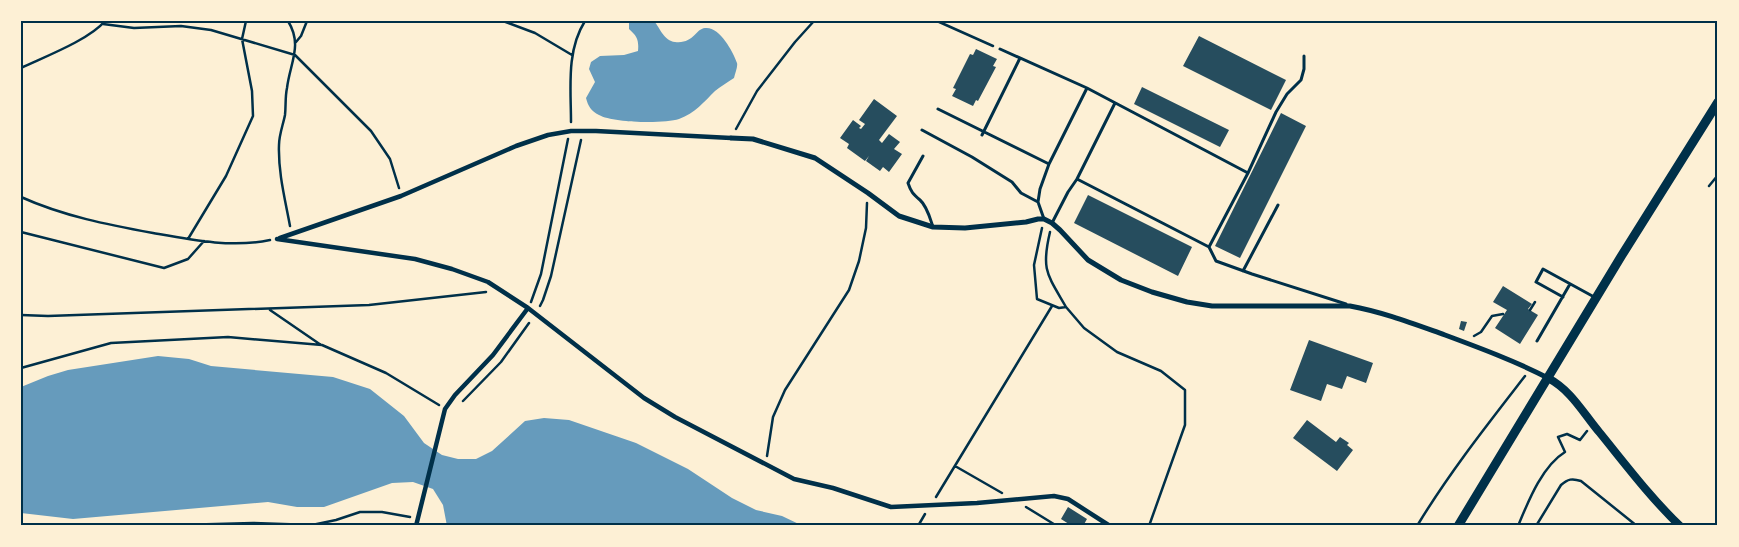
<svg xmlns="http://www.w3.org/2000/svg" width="1739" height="547" font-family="'Noto Serif',serif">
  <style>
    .water { fill: #669bbc }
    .building { fill: #264d5e }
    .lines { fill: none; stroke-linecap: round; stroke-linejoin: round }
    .path { stroke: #003049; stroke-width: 2.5 }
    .service { stroke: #003049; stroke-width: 3 }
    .pedestrian { stroke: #003049; stroke-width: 4.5 }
    .minor { stroke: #003049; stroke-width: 5 }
    .tertiary { stroke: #003049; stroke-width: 8 }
    .secondary { stroke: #003049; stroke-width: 9 }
    .neatline { fill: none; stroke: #003049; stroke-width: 2 }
  </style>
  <rect width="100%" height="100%" fill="#fdf0d5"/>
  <path class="water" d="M 629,21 L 654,21 C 660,28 664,41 675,42 C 694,44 695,29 705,28 C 719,26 733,51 737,63 C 738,67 735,73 734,78 C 728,82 721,86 715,91 C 704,102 695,113 679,119 C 664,124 613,123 599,115 C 591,111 588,106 586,98 L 595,82 L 589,69 L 591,62 L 600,56 L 624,55 L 638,51 C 639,40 637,36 629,29 Z
    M 158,356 L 189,359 L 211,366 L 333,377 L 370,389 L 404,416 L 424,443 L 442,455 L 458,459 L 476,459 L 492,451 L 525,421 L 544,418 L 569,420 L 636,443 L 688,469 L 732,498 L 756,510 L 782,516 L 803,526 L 447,526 L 443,505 L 433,489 L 413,482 L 392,483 L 324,507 L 297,507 L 268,502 L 73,519 L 21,513 L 21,387 L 48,376 L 68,370 Z"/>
  <path class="building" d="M 1199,36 L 1286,80 L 1271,110 L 1183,66 Z
    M 976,49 L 997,59 L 993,66 L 996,67 L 978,101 L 976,100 L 973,106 L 952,96 L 956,89 L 953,88 L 970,54 L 973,55 Z
    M 1142,87 L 1229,130 L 1220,147 L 1134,104 Z
    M 874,99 L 897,116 L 879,140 L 882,143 L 889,134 L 900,142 L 894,149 L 902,154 L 889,172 L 883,167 L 880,171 L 866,161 L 869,156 L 865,161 L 847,148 L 849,144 L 840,138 L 853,120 L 861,126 L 859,128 L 861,129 L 865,124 L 859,120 Z
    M 1281,113 L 1306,126 L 1240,258 L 1215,246 Z
    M 1088,195 L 1192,247 L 1178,276 L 1074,223 Z
    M 1503,286 L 1532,304 L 1528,309 L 1538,315 L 1520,344 L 1495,328 L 1507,310 L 1493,302 Z
    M 1461,321 L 1467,322 L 1464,331 L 1459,329 Z
    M 1309,340 L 1373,363 L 1366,383 L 1347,376 L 1342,389 L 1327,384 L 1321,401 L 1290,390 Z
    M 1307,420 L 1336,442 L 1340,437 L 1349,443 L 1347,445 L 1353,450 L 1337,471 L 1293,438 Z
    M 1068,507 L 1087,519 L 1083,526 L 1072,526 L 1061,519 Z"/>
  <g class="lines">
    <path class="path" d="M 288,21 C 303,45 290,63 287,88 C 285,97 286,106 285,115 C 283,125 279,135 279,145 C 278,172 285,199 290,226
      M 503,21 L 535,33 L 572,55
      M 937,21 L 993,46
      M 103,24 L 134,28 L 181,26 L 211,30 L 295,55 L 371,131 L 390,159 L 399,188
      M 296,42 L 301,36 L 307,21
      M 21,68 C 44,57 89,40 105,21
      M 571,122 C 571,89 566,51 585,21
      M 736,129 L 757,91 L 795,42 L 814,21
      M 1709,186 L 1718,175
      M 21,197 C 63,216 109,225 153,233 C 192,240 232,248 270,240
      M 1042,228 L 1034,265 L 1037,299 L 1059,308 L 1066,307 L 1084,328 L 1117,352 L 1161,371 L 1185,390 L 1185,425 L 1149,526
      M 21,232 L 164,268 L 188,259 L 204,241
      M 1050,232 C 1041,270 1047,274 1066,307
      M 188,239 L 226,176 L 253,116 L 252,91 L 242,39 L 246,21
      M 531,302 L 541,274 L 568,139
      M 540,306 L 543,300 L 551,276 L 581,140
      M 270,310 L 321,345
      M 1530,310 L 1535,302
      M 21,315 L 48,316 L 369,305 L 486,292
      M 1474,336 L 1481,332 L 1492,316 L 1503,314
      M 21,368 L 111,343 L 228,337 L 322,345 L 386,373 L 439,405
      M 463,401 L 501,362 L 529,323
      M 767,456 L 773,417 L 785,390 L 849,290 L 859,261 L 866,228 L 867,203
      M 955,466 L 1002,493
      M 936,497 L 1052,306
      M 1026,507 L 1057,526
      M 21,524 L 44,526
      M 141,526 L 253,523 L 312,525 L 336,520 L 360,512 L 382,512 L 410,517
      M 918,526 L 925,514
      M 1417,526 C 1449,473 1487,425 1525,376
      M 1518,526 C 1528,502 1542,466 1565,452 L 1558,437 L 1567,434 L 1580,440 L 1587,431
      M 1536,526 L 1561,485 C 1568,479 1572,478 1581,481 L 1637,526"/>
    <path class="service" d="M 1000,49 L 1087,88 L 1248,173 L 1209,247 L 1077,179 L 1115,103
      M 938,109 L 1049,164 L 1087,88
      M 922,130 L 972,157 L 1012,182 L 1021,193 L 1038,202 L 1044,219
      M 982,135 L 1020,58
      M 923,156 L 908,183 C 911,192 913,194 920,200 C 927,206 930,218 933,227
      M 1248,173 L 1276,112 L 1287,94 L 1301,80 L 1304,69 L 1304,56
      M 1038,202 L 1040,189 L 1049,164
      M 1052,223 L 1068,192 L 1077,179
      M 1209,247 L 1216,261 L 1252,274 L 1346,304
      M 1243,271 L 1278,205
      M 1563,297 L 1536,282 L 1543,269 L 1596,298
      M 1537,341 L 1570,284"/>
    <path class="pedestrian" d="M 280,238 L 401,196 L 516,146 L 548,135 L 571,131 L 596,131 L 731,138
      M 277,239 L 415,259 L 452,269 L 488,282 L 528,308 L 644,398 L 675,417 L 794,479 L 833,488 L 891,507 L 977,503 L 1054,496 L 1068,499 L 1110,526
      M 416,526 L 445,409 L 455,395 L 493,355 L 528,308"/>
    <path class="minor" d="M 731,138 L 753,139 L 815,158 L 868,193 L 899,216 L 933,227 L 965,228 L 1026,222 L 1038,219 L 1044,219 L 1052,223 L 1060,230 L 1088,260 L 1121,280 L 1152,292 L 1187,302 L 1212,306 L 1350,306 C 1383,312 1414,324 1445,335 C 1480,348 1515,361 1548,378"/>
    <path class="tertiary" d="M 1548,378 C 1572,391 1583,413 1600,433 C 1626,465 1650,497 1680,526"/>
    <path class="secondary" d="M 1458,526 L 1622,255 L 1718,102"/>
  </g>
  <rect width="1739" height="547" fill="none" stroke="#fdf0d5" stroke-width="45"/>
  <rect x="22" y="22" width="1694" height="502" class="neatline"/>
</svg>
